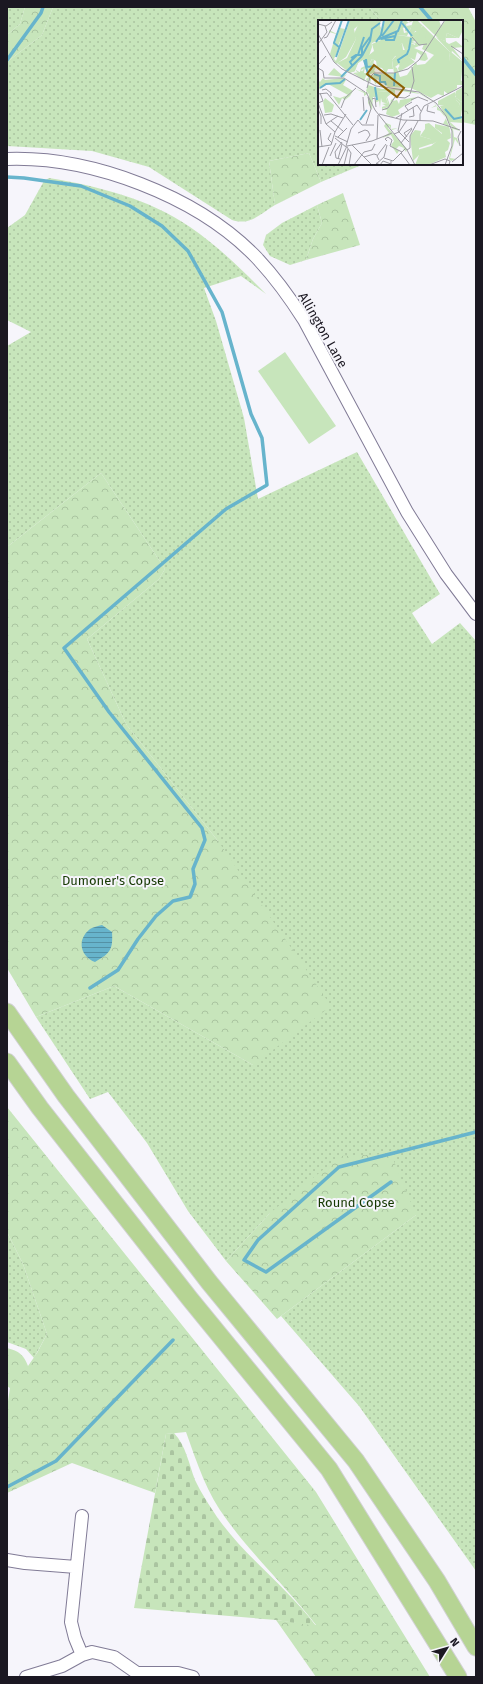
<svg xmlns="http://www.w3.org/2000/svg" width="483" height="1684" font-family="'Fira Sans',sans-serif">
  <style>
    .grass { fill: url(#grass-dots) }
    .forest { fill: url(#forest-crowns) }
    .cemetery { fill: url(#cemetery-stones) }
    .pitch { fill: #c7e5bb }
    .water { fill: url(#water-rules) }
    .lines { fill: none; stroke-linecap: round; stroke-linejoin: round }
    .stream { stroke: #67b4cc; stroke-width: 3.5 }
    .minor-casing { stroke: #817b96; stroke-width: 14 }
    .highway-casing { stroke: #d1d1d3; stroke-width: 19 }
    .minor { stroke: #fff; stroke-width: 12 }
    .highway { stroke: #b6d494; stroke-width: 17 }
    .labels { text-anchor: middle; dominant-baseline: central; stroke-width: 4; stroke-linejoin: round; paint-order: stroke }
    .street-label { font-size: 13px; fill: #1b1822; stroke: #f6f5fb }
    .park-label { font-size: 13px; fill: #163902; stroke: #f6f5fb }
    .inset-river { fill: none; stroke: #67b4cc; stroke-width: 2 }
    .inset-road { fill: none; stroke: #9e9da4; stroke-width: 1 }
    .view { fill: #8c5f04; fill-opacity: 0.15; stroke: #8c5f04; stroke-width: 2 }
    .inset-edge { fill: none; stroke: #1b1822; stroke-width: 2 }
  </style>
  <defs>
    <pattern id="grass-dots" width="8" height="8" patternUnits="userSpaceOnUse"><rect width="8" height="8" fill="#c7e5bb"/><path d="M2 2h.1M6 6h.1" fill="none" stroke="#aac4a0" stroke-width="1.8" stroke-linecap="round"/></pattern>
    <pattern id="forest-crowns" width="20" height="18" patternUnits="userSpaceOnUse"><rect width="20" height="18" fill="#c7e5bb"/><path d="M2 6a3 3 0 1 1 6 0M12 15a3 3 0 1 1 6 0" fill="none" stroke="#aac4a0"/></pattern>
    <pattern id="cemetery-stones" width="16" height="16" patternUnits="userSpaceOnUse"><rect width="16" height="16" fill="#c7e5bb"/><path d="M2 7V4a2 2 0 0 1 4 0v3zM10 15v-3a2 2 0 0 1 4 0v3z" fill="#aac4a0"/></pattern>
    <pattern id="water-rules" width="6" height="5" patternUnits="userSpaceOnUse"><rect width="6" height="5" fill="#67b4cc"/><path d="M0 2.5h6" fill="none" stroke="#5491a5"/></pattern>
  </defs>
  <rect width="100%" height="100%" fill="#f6f5fb"/>
  <path class="grass" d="M 7,7 L 25,7 L 20,24 L 7,35 Z
    M 53,7 L 369,7 L 381,21 L 319,21 L 319,164 L 364,164 L 321,182 L 309,153 L 269,161 L 275,205 C 260,214 250,226 232,220 L 149,167 L 92,151 L 7,146 L 7,62 L 42,35 Z
    M 49,178 C 97,186 150,199 190,227 C 218,246 242,270 266,294 L 241,276 L 204,288 L 216,321 L 244,418 L 258,499 L 357,452 L 440,594 L 412,613 L 432,644 L 460,623 L 476,641 L 476,1571 L 359,1406 L 281,1316 L 416,1215 L 270,1213 L 226,1261 L 188,1211 L 147,1143 L 108,1092 L 90,1099 L 36,1017 L 114,986 L 253,1065 L 218,841 L 126,724 L 87,639 L 159,579 L 165,569 L 101,473 L 7,547 L 7,346 L 31,332 L 7,320 L 7,228 L 25,215 L 44,181 Z
    M 317,205 L 322,223 L 313,239 L 306,260 L 290,265 L 270,256 L 263,245 L 266,235 L 282,223 Z
    M 7,1232 L 23,1264 L 47,1334 L 34,1358 L 26,1349 L 7,1342 Z"/>
  <path class="forest" d="M 25,7 L 53,7 L 42,35 L 7,62 L 7,35 L 20,24 Z
    M 369,7 L 468,7 L 476,22 L 476,125 L 462,122 L 462,21 L 381,21 Z
    M 309,153 L 321,182 L 275,205 L 269,161 Z
    M 343,193 L 360,245 L 306,260 L 313,239 L 322,223 L 317,205 Z
    M 101,473 L 165,569 L 159,579 L 87,639 L 126,724 L 218,841 L 331,1006 L 253,1065 L 114,986 L 36,1017 L 7,968 L 7,547 Z
    M 7,1107 L 316,1492 L 430,1677 L 316,1677 L 276,1620 L 316,1625 C 288,1589 254,1557 227,1520 C 207,1494 197,1463 186,1432 L 166,1434 L 155,1493 L 72,1463 L 7,1493 L 7,1408 L 10,1388 L 7,1386 L 7,1348 C 19,1351 24,1355 28,1366 L 37,1353 L 47,1334 L 23,1264 L 7,1232 Z
    M 391,1154 L 416,1215 L 277,1319 L 226,1261 L 270,1213 L 340,1156 Z"/>
  <path class="cemetery" d="M 174,1433 C 186,1446 189,1464 195,1480 C 201,1493 210,1506 217,1517 C 245,1557 287,1587 316,1626 L 276,1620 L 134,1608 L 166,1434 Z"/>
  <path class="pitch" d="M 285,352 L 336,426 L 309,444 L 258,371 Z"/>
  <path class="water" d="M 102,925 L 112,932 C 113,949 111,953 95,962 C 81,957 76,940 90,929 C 93,927 98,926 102,925 Z"/>
  <g class="lines">
    <path class="stream" d="M 420,7 L 432,21
      M 462,57 L 476,75
      M 7,60 L 41,13 L 43,7
      M 7,177 L 24,178 L 81,186 L 130,206 L 162,226 L 188,251 L 222,312 L 251,414 L 262,438 L 267,485 L 226,509 L 64,648 L 109,712 L 202,828 L 205,840 L 193,869 L 195,884 L 190,897 L 173,901 L 156,916 L 138,939 L 118,970 L 90,988
      M 391,1182 L 266,1272 L 244,1260 L 258,1240 L 339,1167 L 476,1132
      M 7,1487 L 56,1461 L 173,1340"/>
    <defs>
      <path id="minor" d="M 7,159 C 91,156 197,196 256,257 C 274,276 290,298 304,320 L 407,512 L 446,574 L 476,614
        M 7,1560 L 25,1563 L 76,1567
        M 82,1655 L 75,1638 L 71,1622 L 82,1516
        M 26,1677 L 62,1666 L 82,1655 L 92,1652 L 114,1657 L 137,1673 L 178,1673 L 193,1677"/>
      <path id="highway" d="M 7,1012 L 66,1096 L 209,1282 L 356,1461 L 437,1581 L 476,1647
        M 7,1062 L 40,1108 L 190,1299 L 329,1469 L 458,1677"/>
    </defs>
    <use href="#minor" class="minor-casing"/>
    <use href="#highway" class="highway-casing"/>
    <use href="#minor" class="minor"/>
    <use href="#highway" class="highway"/>
  </g>
  <g class="labels">
    <g class="street-label">
      <text transform="translate(323 330) rotate(60)">Allington Lane</text>
    </g>
    <g class="park-label">
      <text x="113" y="880">Dumoner's Copse</text>
      <text x="356" y="1202">Round Copse</text>
    </g>
  </g>
  <g transform="translate(318 20)">
    <rect width="145" height="145" fill="#f6f5fb"/>
    <path d="M 32,0 L 43,0 L 43,3 L 45,0 L 63,0 L 59,6 L 62,4 L 63,15 L 67,0 L 87,0 L 78,10 L 78,15 L 85,8 L 86,13 L 90,12 L 88,6 L 94,5 L 89,16 L 78,15 L 77,20 L 61,20 L 54,23 L 54,27 L 54,21 L 51,21 L 54,9 L 50,8 L 51,3 L 42,8 L 43,14 L 40,17 L 42,4 L 36,9 L 38,19 L 28,37 L 18,44 L 14,38 L 12,34 L 18,14 L 11,12 L 11,10 L 19,14 L 16,23 L 21,27 L 16,39 L 18,41 ZM 101,0 L 121,0 L 123,6 L 128,0 L 140,0 L 140,18 L 129,13 L 127,21 L 121,19 ZM 102,3 L 132,32 L 131,41 L 133,32 L 145,42 L 143,61 L 145,60 L 145,65 L 139,65 L 139,68 L 130,74 L 126,71 L 126,76 L 120,74 L 113,78 L 93,68 L 70,67 L 59,59 L 58,65 L 54,58 L 53,56 L 57,54 L 61,56 L 62,54 L 76,53 L 74,40 L 78,36 L 60,32 L 61,24 L 70,26 L 71,29 L 75,23 L 79,24 L 79,27 L 84,23 L 85,30 L 91,30 L 93,23 L 97,25 L 98,21 L 93,22 L 92,16 L 105,6 ZM 106,24 L 104,29 L 116,35 L 107,44 L 99,45 L 98,42 L 89,55 L 82,57 L 79,48 L 77,47 L 81,44 L 82,48 L 90,37 L 97,40 L 99,32 L 103,35 L 101,40 L 107,41 L 110,39 L 108,33 L 96,28 ZM 22,8 L 27,9 L 20,26 L 17,23 ZM 49,39 L 53,39 L 52,43 L 54,39 L 56,40 L 55,46 L 49,47 L 58,47 L 56,51 L 58,52 L 48,56 L 46,61 L 37,54 L 41,53 L 38,51 L 38,50 L 43,53 L 47,47 L 46,53 L 50,53 L 47,40 L 49,43 ZM 145,67 L 145,83 L 137,77 L 138,71 ZM 38,69 L 59,76 L 58,72 L 74,71 L 68,78 L 71,86 L 64,87 L 70,84 L 64,82 L 63,78 L 62,88 L 61,81 L 57,83 L 58,77 L 55,77 L 54,90 L 50,83 L 51,73 L 46,76 L 46,73 ZM 137,72 L 138,80 L 142,84 L 137,93 L 138,95 L 139,92 L 142,91 L 140,97 L 135,95 L 127,85 L 120,85 L 120,81 ZM 117,104 L 131,107 L 133,118 L 129,120 L 132,123 L 130,130 L 127,132 L 128,137 L 110,145 L 97,145 L 101,135 L 99,130 L 113,126 L 124,117 L 124,113 L 117,108 Z" fill="#c7e5bb" fill-rule="evenodd"/>
    <path d="M 42,0 L 58,0 L 61,4 L 60,0 L 64,0 L 61,5 L 63,8 L 61,16 L 63,17 L 54,21 L 51,35 L 40,43 L 37,51 L 32,53 L 19,43 L 29,38 L 38,19 L 36,14 ZM 87,0 L 91,3 L 92,0 L 99,0 L 109,10 L 107,19 L 111,20 L 106,19 L 106,10 L 102,11 L 106,8 L 104,6 L 101,11 L 97,11 L 94,22 L 98,23 L 99,18 L 103,12 L 99,24 L 93,23 L 88,33 L 84,23 L 79,28 L 78,35 L 74,40 L 75,49 L 70,49 L 68,54 L 64,48 L 59,47 L 58,41 L 54,39 L 49,46 L 47,40 L 48,47 L 58,46 L 48,48 L 53,59 L 52,64 L 51,58 L 50,63 L 48,59 L 51,57 L 47,48 L 43,50 L 45,53 L 37,54 L 41,57 L 35,53 L 42,52 L 43,48 L 47,46 L 45,40 L 41,43 L 56,31 L 54,24 L 65,19 L 77,20 L 78,10 ZM 95,1 L 91,13 L 93,17 L 79,15 L 87,6 L 87,11 L 90,12 L 88,4 ZM 140,0 L 145,0 L 143,0 L 145,10 L 141,18 L 128,18 L 128,22 L 131,24 L 138,21 L 145,27 L 135,28 L 145,41 L 134,31 L 131,41 L 132,32 L 118,17 L 127,21 L 129,13 L 140,18 ZM 90,36 L 97,42 L 81,52 L 80,48 ZM 5,58 L 7,60 L 25,58 L 28,60 L 25,65 L 35,71 L 32,76 L 27,80 L 24,78 L 21,85 L 15,76 L 22,78 L 30,75 L 10,64 L 0,70 L 0,60 L 2,62 ZM 50,65 L 64,69 L 87,69 L 103,74 L 110,78 L 122,89 L 126,94 L 131,106 L 133,116 L 130,114 L 130,107 L 127,106 L 129,105 L 125,104 L 128,98 L 122,91 L 119,90 L 119,86 L 113,88 L 118,85 L 112,80 L 102,74 L 77,70 L 77,76 L 74,73 L 69,77 L 72,85 L 73,80 L 76,78 L 75,81 L 79,80 L 81,84 L 82,80 L 99,77 L 80,90 L 82,94 L 74,97 L 68,94 L 69,90 L 64,90 L 71,87 L 64,89 L 64,87 L 69,86 L 64,84 L 70,83 L 68,77 L 74,71 L 59,72 L 59,77 L 54,77 L 48,71 ZM 138,71 L 137,77 L 145,83 L 143,96 L 145,103 L 132,102 L 142,111 L 135,109 L 136,117 L 139,118 L 141,125 L 137,119 L 132,138 L 138,139 L 133,141 L 131,139 L 135,122 L 134,108 L 135,107 L 133,106 L 122,86 L 126,86 L 121,85 L 128,84 L 134,92 L 133,86 L 137,96 L 136,92 L 142,84 L 136,78 ZM 7,78 L 16,85 L 14,92 L 7,93 L 5,82 ZM 68,103 L 73,105 L 73,109 L 80,108 L 74,110 L 71,106 L 70,108 L 89,129 L 88,132 L 86,129 L 84,131 L 86,128 L 81,126 L 78,129 L 81,131 L 79,134 L 73,125 L 76,121 L 73,115 L 64,118 L 71,113 L 66,106 ZM 97,110 L 103,111 L 102,116 L 112,119 L 116,123 L 101,128 L 101,135 L 95,141 L 92,116 Z" fill="#c7e5bb" fill-rule="evenodd"/>
    <path d="M 40,14 L 46,17 L 51,16 L 49,29 L 53,20 L 54,27 L 51,36 L 40,43 L 36,52 L 22,43 L 31,39 ZM 38,34 L 43,34 L 45,38 L 33,45 L 33,38 ZM 16,48 L 25,56 L 29,54 L 26,57 L 10,55 Z" fill="#c7e5bb" fill-rule="evenodd"/>
    <path d="M 111,103 L 124,114 L 125,119 L 114,124 L 112,119 L 102,116 L 107,109 L 107,104 Z" fill="#c7e5bb"/>
    <path class="inset-river" d="M 84,3 L 94,16M 64,16 L 76,0M 67,18 L 68,20 L 76,20 L 79,11M 61,19 L 80,11 L 84,0M 63,19 L 77,16M 58,22 L 63,15 L 66,0M 21,27 L 16,23 L 24,0M 40,35 L 46,17M 44,36 L 52,21 L 54,9 L 62,3M 18,37 L 31,0M 33,38 L 38,35 L 44,35 L 44,28 L 52,17M 48,39 L 49,47 L 58,46M 46,40 L 51,57M 81,43 L 80,40 L 89,34 L 91,29 L 93,18M 34,45 L 32,42 L 39,35M 56,54 L 62,56 L 62,62 L 67,62 L 68,65M 23,57 L 44,36M 76,66 L 77,53M 57,67 L 59,80M 2,68 L 8,64 L 22,63 L 27,59M 127,89 L 136,99 L 145,97M 42,100 L 49,90"/>
    <path class="inset-road" d="M 0,4 L 8,6 L 14,2M 0,14 L 16,42 L 24,49 L 58,66 L 101,72 L 118,83 L 128,96 L 134,111 L 134,126 L 127,145M 94,17 L 101,25 L 109,24M 6,18 L 9,17 L 18,0M 0,24 L 9,12 L 7,6M 133,26 L 145,34M 0,45 L 8,36M 0,48 L 5,51 L 6,58 L 26,58 L 47,72M 49,68 L 52,57 L 56,53 L 76,53 L 90,49 L 101,40 L 127,0M 4,70 L 8,69 L 13,73 L 13,76M 48,72 L 57,90 L 89,130 L 97,145M 0,74 L 9,73 L 35,105M 92,74 L 96,61 L 94,47M 45,77 L 46,91M 50,77 L 53,89M 54,79 L 57,78 L 58,87M 93,80 L 100,77 L 110,81M 0,83 L 8,104 L 17,112M 0,83 L 5,81 L 2,73M 110,85 L 109,91 L 117,93M 23,88 L 27,78 L 38,68M 0,89 L 3,96 L 3,104M 64,90 L 70,88 L 77,77 L 87,78 L 92,75M 90,90 L 87,86 L 94,82M 84,93 L 80,111 L 91,122M 61,94 L 85,100 L 115,101 L 142,110M 6,95 L 13,94 L 25,98M 91,97 L 96,96 L 95,87M 78,98 L 99,85 L 103,91M 13,101 L 25,111M 102,101 L 102,94 L 106,86 L 145,66M 8,104 L 20,96M 48,104 L 53,89M 2,110 L 4,127M 17,112 L 28,94M 13,113 L 10,119 L 14,123M 40,113 L 47,110 L 50,111 L 52,115 L 48,121M 76,114 L 81,112 L 89,100M 17,116 L 30,122M 20,117 L 29,108M 89,117 L 86,113 L 94,108M 17,118 L 28,127M 59,119 L 60,95M 69,121 L 67,119 L 70,117 L 74,120 L 72,126M 83,123 L 94,109M 34,125 L 54,145M 28,126 L 33,109 L 40,100 L 44,105 L 56,105M 29,126 L 54,121 L 74,113M 72,126 L 84,132M 142,126 L 140,117 L 143,111M 0,127 L 13,125 L 17,112M 29,127 L 33,133 L 31,145M 89,130 L 92,128 L 92,116 L 100,101M 83,133 L 92,145M 12,136 L 18,123M 46,137 L 56,134 L 59,135M 66,138 L 75,141 L 88,128M 20,139 L 24,124M 22,139 L 18,138 L 17,132 L 24,122M 61,140 L 59,136 L 68,124M 134,142 L 145,133M 58,143 L 62,145 L 65,141 L 73,144 L 73,141M 4,145 L 11,127M 20,145 L 29,126M 26,145 L 30,129M 36,145 L 46,132 L 54,130 L 57,124M 57,145 L 66,137 L 69,125M 111,145 L 127,139 L 132,141 L 131,145"/>
    <path class="view" d="M 56,45 L 86,68 L 79,77 L 49,54 Z"/>
    <rect width="145" height="145" class="inset-edge"/>
  </g>
  <rect width="483" height="1684" fill="none" stroke="#1b1822" stroke-width="16"/>
  <g transform="translate(447 1648) rotate(53)" stroke="#f6f5fb" stroke-width="3" paint-order="stroke">
  <path d="M0-3L7 15L0 10L-7 15Z" fill="#1b1822"/>
  <text y="-6" font-size="11" font-weight="bold" text-anchor="middle" fill="#1b1822">N</text>
  </g>
</svg>
